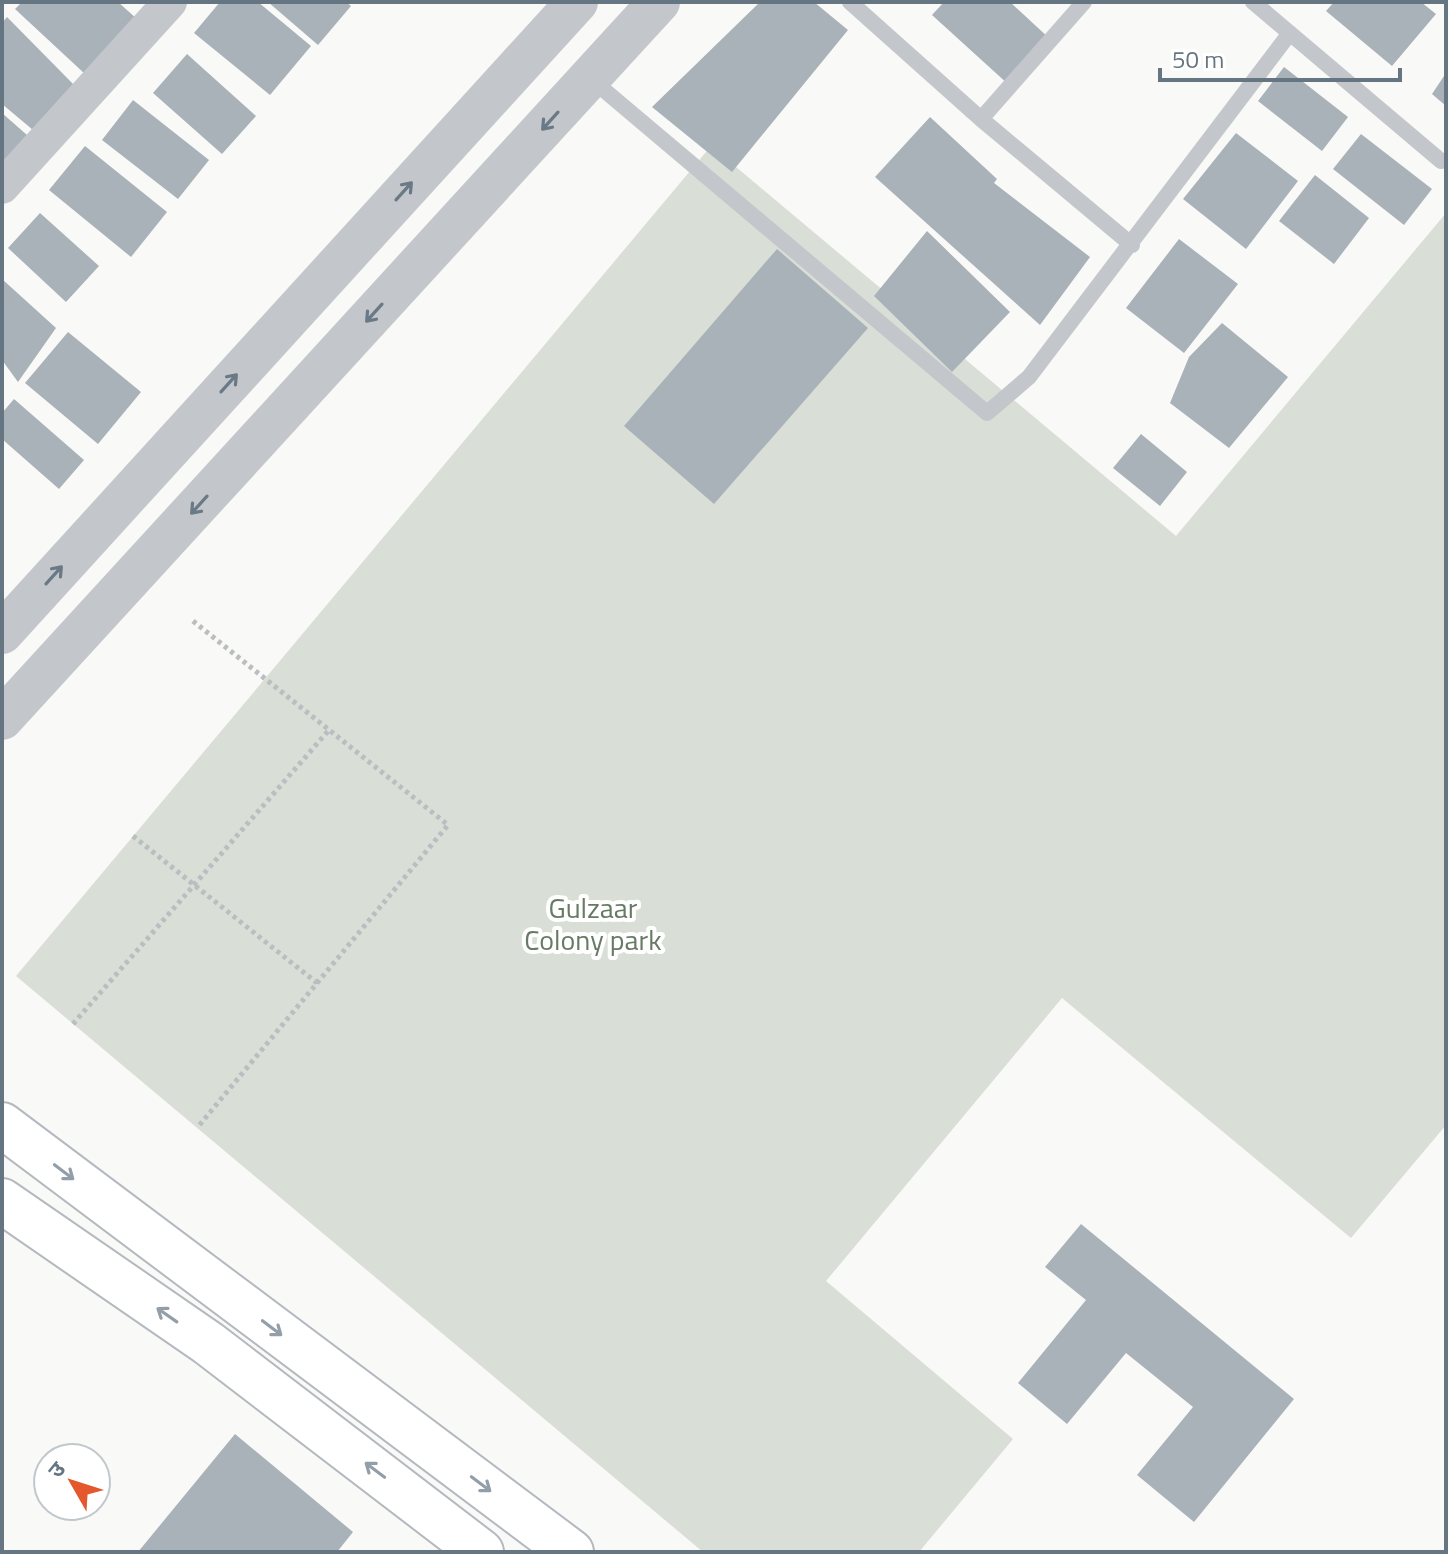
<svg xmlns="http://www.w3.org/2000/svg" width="1448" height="1554" font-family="'Titillium Web','Noto Sans Devanagari',sans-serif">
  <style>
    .green { fill: #d9ded6 }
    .building { fill: #a9b2b8 }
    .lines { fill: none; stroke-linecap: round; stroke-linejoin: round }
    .secondary-casing { stroke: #b3b9be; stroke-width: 48 }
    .path { stroke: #bbbec1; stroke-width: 5; stroke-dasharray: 4 4; stroke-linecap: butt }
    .service { stroke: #c3c7cb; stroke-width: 16 }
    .minor { stroke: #c3c7cb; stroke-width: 34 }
    .tertiary { stroke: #c3c7cb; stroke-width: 42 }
    .secondary { stroke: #fff; stroke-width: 44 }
    .oneway { stroke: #6a7986 }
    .oneway2 { stroke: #939ea8 }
    .labels { text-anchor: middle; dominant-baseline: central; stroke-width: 8; stroke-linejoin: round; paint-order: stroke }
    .park-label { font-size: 28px; fill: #677a63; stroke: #fff }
  </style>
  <rect width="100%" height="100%" fill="#f9f9f7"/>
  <path class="green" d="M 711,146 L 1176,536 L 1446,213 L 1446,1125 L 1351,1238 L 1062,998 L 826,1281 L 1013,1439 L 919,1552 L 703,1552 L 16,976 Z"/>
  <path class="building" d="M 22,2 L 118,2 L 137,19 L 85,74 L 15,9 Z
    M 220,2 L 258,2 L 311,46 L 270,95 L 194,33 Z
    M 268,2 L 346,2 L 351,6 L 318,45 Z
    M 760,2 L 814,2 L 848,30 L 732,172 L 652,107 Z
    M 944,2 L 1010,2 L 1050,39 L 1009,85 L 932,15 Z
    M 1334,2 L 1421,2 L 1436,14 L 1392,66 L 1326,11 Z
    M 7,17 L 76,87 L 33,130 L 2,104 L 2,23 Z
    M 187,54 L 256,116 L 222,154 L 153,93 Z
    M 1284,67 L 1348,117 L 1322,151 L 1258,101 Z
    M 1446,73 L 1446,106 L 1432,94 Z
    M 133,100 L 209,160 L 178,199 L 102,140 Z
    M 2,113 L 27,135 L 2,163 Z
    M 930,117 L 997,179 L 994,183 L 1090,257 L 1040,325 L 875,177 Z
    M 1236,133 L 1298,181 L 1246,249 L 1183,199 Z
    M 1361,134 L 1432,189 L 1404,225 L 1333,169 Z
    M 85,146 L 167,212 L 131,257 L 49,190 Z
    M 1315,175 L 1369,218 L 1334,264 L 1279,221 Z
    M 40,213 L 99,266 L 66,302 L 8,248 Z
    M 927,231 L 1010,312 L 952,372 L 874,296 Z
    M 1179,239 L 1238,284 L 1184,353 L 1126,308 Z
    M 777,249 L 868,328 L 714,504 L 624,426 Z
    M 2,279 L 56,328 L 18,382 L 2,360 Z
    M 1222,323 L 1288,377 L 1229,448 L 1170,403 L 1189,357 Z
    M 68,332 L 141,392 L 98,444 L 25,383 Z
    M 14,399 L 84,460 L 59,489 L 2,439 L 2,413 Z
    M 1141,434 L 1187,472 L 1160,506 L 1113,468 Z
    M 1081,1224 L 1294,1399 L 1194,1522 L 1137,1475 L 1193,1407 L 1126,1353 L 1067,1424 L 1018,1383 L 1086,1300 L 1045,1267 Z
    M 235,1434 L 353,1532 L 337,1552 L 138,1552 Z"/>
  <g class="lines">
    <defs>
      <path id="secondary" d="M 2,1125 L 571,1552
        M 2,1201 L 208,1343 L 481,1552"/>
    </defs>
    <use href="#secondary" class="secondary-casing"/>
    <path class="path" d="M 193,621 L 448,825 L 197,1128
      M 133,836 L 317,983
      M 73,1024 L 329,730"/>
    <path class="service" d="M 850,2 L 981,119 L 1132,245
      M 1253,2 L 1441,161
      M 591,79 L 987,413 L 1029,377 L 1290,33
      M 981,119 L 1084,2"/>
    <path class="minor" d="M 2,187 L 170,2"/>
    <path class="tertiary" d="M 2,633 L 577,2
      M 2,719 L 659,2"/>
    <use href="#secondary" class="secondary"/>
  </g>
  <defs><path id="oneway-shaft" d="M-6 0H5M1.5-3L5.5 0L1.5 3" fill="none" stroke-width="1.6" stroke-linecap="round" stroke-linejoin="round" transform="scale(2)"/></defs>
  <g class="oneway">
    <use href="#oneway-shaft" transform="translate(550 121) rotate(132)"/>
    <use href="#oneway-shaft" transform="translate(404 191) rotate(-48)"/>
    <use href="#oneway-shaft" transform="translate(374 313) rotate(132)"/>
    <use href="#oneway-shaft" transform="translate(229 383) rotate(-48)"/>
    <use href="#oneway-shaft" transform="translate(199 505) rotate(132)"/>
    <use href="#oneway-shaft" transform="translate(54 575) rotate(-48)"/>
  </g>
  <g class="oneway2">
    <use href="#oneway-shaft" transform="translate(64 1172) rotate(37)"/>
    <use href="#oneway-shaft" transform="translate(167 1315) rotate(-145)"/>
    <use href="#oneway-shaft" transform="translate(272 1328) rotate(37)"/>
    <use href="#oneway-shaft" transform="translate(375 1470) rotate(-143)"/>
    <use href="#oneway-shaft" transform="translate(481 1484) rotate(37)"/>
  </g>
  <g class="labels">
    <g class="park-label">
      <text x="593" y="907">Gulzaar<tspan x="593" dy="32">Colony park</tspan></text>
    </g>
  </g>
  <rect width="1448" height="1554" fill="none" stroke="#657582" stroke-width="8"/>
  <g transform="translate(72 1482) rotate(309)"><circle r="38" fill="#ffffff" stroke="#c1c8cd" stroke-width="2"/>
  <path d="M0-6L14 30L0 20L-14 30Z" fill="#e3582d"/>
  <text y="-12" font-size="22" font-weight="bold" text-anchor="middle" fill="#657582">उ</text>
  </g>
  <path d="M1160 68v12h240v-12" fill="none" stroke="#657582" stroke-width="4"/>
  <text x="1172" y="68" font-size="24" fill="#657582" stroke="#ffffff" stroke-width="6" paint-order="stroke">50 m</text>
</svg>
